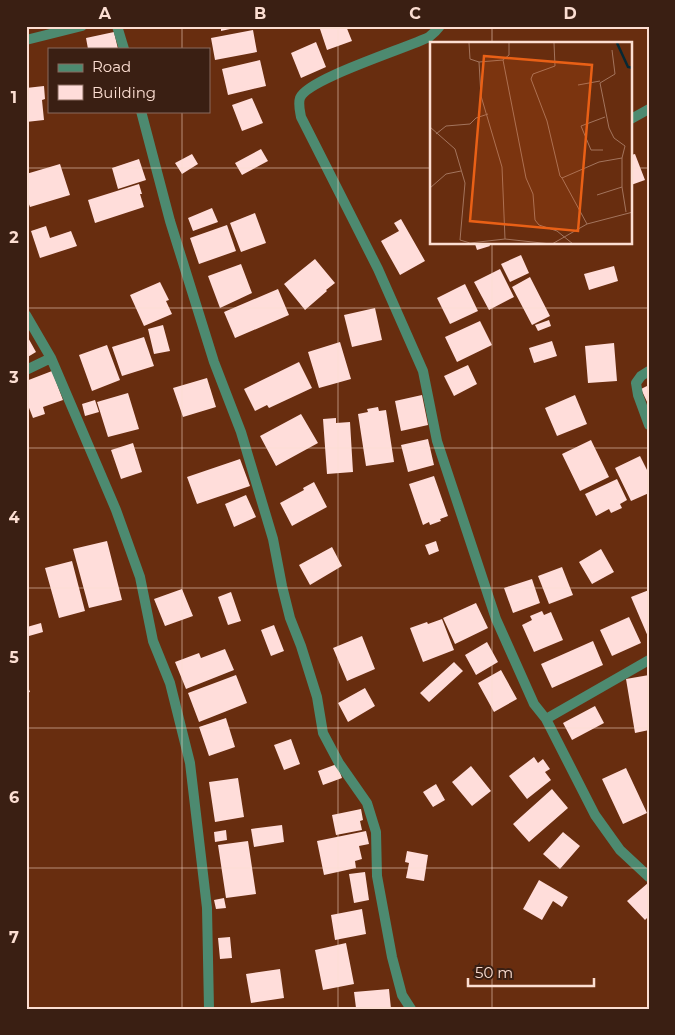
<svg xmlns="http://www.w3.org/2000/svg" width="675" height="1035" font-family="Montserrat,sans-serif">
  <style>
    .building { fill: #ffddda }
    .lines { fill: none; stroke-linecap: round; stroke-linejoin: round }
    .street { stroke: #4d8a70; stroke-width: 10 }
    .grid { fill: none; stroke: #fcded2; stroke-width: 1; stroke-opacity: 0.55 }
    .inset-river { fill: none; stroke: #062834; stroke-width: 2.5 }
    .inset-road { fill: none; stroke: #a3745d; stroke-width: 1 }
    .view { fill: #e96016; fill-opacity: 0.15; stroke: #e96016; stroke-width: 2.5 }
    .inset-edge { fill: none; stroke: #fcded2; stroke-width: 2.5 }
    .neatline { fill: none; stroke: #fcded2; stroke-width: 2 }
    .grid-label { font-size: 16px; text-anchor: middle; font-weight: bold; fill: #fcded2 }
  </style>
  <rect width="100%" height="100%" fill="#682d0f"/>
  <path class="building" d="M 221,26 L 239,26 L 239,27 L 221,31 Z
    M 319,26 L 346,26 L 352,41 L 327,50 Z
    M 253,30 L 257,52 L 215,60 L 211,38 Z
    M 114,32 L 118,49 L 88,49 L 86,38 Z
    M 316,42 L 326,67 L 301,78 L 291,53 Z
    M 260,60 L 266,86 L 228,95 L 222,69 Z
    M 44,86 L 45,99 L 42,100 L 44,120 L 26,122 L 26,88 Z
    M 252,98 L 263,123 L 242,131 L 232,105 Z
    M 261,149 L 268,161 L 242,175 L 235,163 Z
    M 192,154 L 198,164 L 182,174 L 175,163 Z
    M 635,154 L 645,180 L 631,185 L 631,155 Z
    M 139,159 L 146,180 L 118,189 L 112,168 Z
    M 60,164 L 70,195 L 30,207 L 26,196 L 26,174 Z
    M 139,184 L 142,194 L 140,194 L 144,207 L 95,223 L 88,200 Z
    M 212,208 L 218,222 L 193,231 L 188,218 Z
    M 255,213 L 266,243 L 241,252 L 230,223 Z
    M 401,219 L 425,261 L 400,275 L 381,241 L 399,231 L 394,223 Z
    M 227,225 L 236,251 L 199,264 L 190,238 Z
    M 46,226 L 50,238 L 71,231 L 77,246 L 40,258 L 31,231 Z
    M 475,244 L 489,244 L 490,246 L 477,250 Z
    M 521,255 L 529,273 L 510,282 L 501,264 Z
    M 315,259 L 335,283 L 326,290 L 327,291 L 305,310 L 284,284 Z
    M 241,264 L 252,293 L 220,308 L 208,276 Z
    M 614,266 L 618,281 L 589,290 L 584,274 Z
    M 500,269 L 514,297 L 489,310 L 474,282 Z
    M 530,277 L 550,316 L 532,325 L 512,287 Z
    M 160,282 L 169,300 L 166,301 L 172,314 L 144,326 L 130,295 Z
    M 465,284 L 478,311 L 450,324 L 437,298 Z
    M 278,289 L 289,315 L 235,338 L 224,312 Z
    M 375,308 L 382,340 L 352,347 L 344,315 Z
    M 549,320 L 551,326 L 538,331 L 535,325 Z
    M 480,321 L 492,345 L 457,362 L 445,337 Z
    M 163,325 L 170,351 L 154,354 L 148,329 Z
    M 26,334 L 36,352 L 26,358 Z
    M 144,337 L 154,366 L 122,376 L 112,347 Z
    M 552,341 L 557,356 L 534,363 L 529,348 Z
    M 340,342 L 351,379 L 319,388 L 308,352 Z
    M 614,343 L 617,381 L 588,383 L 585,346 Z
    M 107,345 L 120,380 L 92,391 L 79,355 Z
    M 299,362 L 312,388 L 269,408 L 267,405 L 255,411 L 244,389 Z
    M 468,365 L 477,384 L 454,396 L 444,376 Z
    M 52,371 L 63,400 L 43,407 L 45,414 L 33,418 L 26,400 L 26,381 Z
    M 207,378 L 216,407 L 183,417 L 173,388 Z
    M 649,385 L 649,406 L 641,389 Z
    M 128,393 L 139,429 L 108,437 L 97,402 Z
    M 422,395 L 428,425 L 401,431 L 395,401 Z
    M 575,395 L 587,424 L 557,436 L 545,408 Z
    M 95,400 L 99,412 L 85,416 L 82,404 Z
    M 378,407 L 379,411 L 386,410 L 394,462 L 366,466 L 358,414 L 368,412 L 367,409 Z
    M 301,414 L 318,443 L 276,466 L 260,436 Z
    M 336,418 L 336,423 L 350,422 L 353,472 L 327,474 L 323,419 Z
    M 428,439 L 434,465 L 408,472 L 401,445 Z
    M 591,440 L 609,477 L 580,491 L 562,454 Z
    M 133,443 L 142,472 L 121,479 L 111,450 Z
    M 640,456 L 649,474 L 649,493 L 631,501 L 615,468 Z
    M 240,459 L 250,486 L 197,504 L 187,477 Z
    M 434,476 L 448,516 L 440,519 L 441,521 L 430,525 L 429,522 L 423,525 L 409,484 Z
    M 617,479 L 627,500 L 620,504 L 622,508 L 611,513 L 609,509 L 596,516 L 585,494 Z
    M 314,482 L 327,507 L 292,526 L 280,503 L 304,490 L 303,488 Z
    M 246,495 L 256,517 L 234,527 L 225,504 Z
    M 107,541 L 122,600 L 89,608 L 73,549 Z
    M 436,541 L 439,551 L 429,555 L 425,545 Z
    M 332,547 L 342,566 L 310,585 L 299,565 Z
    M 601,549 L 614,572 L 592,584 L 579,562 Z
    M 72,561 L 85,611 L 59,618 L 45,568 Z
    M 562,567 L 573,595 L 549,604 L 538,576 Z
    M 532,579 L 540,603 L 513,613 L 504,588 Z
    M 182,589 L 193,616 L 165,626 L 154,599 Z
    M 649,590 L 649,639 L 631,597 Z
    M 231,592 L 241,621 L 228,625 L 218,597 Z
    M 476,603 L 488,628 L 455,644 L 443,618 Z
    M 542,611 L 544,615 L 551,612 L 563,640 L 534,652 L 522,625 L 532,620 L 530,616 Z
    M 629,617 L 641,643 L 612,656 L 600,630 Z
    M 442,619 L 454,650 L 423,662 L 410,628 L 427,622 L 428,624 Z
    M 41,623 L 43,632 L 29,636 L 27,627 Z
    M 274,625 L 284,651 L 271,656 L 261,630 Z
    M 362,636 L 375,669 L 347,681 L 333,648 Z
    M 593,641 L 603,665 L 552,688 L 541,664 Z
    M 487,642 L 498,662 L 476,675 L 465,655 Z
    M 225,649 L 234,670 L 186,689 L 175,662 L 199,653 L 201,658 Z
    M 454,662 L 463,671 L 429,702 L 420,693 Z
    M 501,670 L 517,699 L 494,712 L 478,683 Z
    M 236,675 L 247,703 L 199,722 L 188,693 Z
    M 649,675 L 649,730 L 635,733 L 626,679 Z
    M 26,682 L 30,692 L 26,693 Z
    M 365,688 L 375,706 L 348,722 L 338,703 Z
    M 595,706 L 604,723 L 572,740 L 563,723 Z
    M 226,718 L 235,747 L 209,756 L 199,727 Z
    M 291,739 L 300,764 L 284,770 L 274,745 Z
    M 534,757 L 538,763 L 543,759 L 550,769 L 545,772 L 551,780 L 527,799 L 509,776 Z
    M 337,764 L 342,778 L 323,785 L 318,771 Z
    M 471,766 L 491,791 L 472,806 L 452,782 Z
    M 626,768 L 647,813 L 623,824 L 602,779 Z
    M 238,778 L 244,817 L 215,822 L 209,782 Z
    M 436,784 L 445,800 L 433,807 L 423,792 Z
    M 552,789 L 568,808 L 529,842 L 513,824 Z
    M 361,809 L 363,820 L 360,821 L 362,830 L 336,835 L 332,815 Z
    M 282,825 L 284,842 L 254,847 L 251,829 Z
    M 226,830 L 227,840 L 215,842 L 214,832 Z
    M 366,831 L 369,844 L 359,846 L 362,859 L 355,861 L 356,868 L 324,875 L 317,841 Z
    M 563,832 L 580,846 L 560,869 L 543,854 Z
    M 248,841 L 256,894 L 226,898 L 218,845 Z
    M 407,851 L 428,855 L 424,881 L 406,878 L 409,863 L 405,862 Z
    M 365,872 L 369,900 L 354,903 L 349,874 Z
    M 539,880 L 568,897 L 562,907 L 553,901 L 542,920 L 523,909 Z
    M 648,883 L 649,916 L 645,920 L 627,901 Z
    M 224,898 L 226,908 L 216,909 L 214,900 Z
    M 362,909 L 366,934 L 335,940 L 331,915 Z
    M 230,937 L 232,958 L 220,959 L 218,938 Z
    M 346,943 L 354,984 L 323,990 L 315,950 Z
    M 280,969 L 284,998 L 251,1003 L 246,974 Z
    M 389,989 L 391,1009 L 356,1008 L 354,992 Z"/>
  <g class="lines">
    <path class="street" d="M 117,26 L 124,49
      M 440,26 C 437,30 433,34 429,37 C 407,48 307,79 300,98 C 298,104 300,111 301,117 L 378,269 L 423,371 L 437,441 L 496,619 L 534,704 L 546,719 L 649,660
      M 26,40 L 82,26
      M 141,111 L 170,221 L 214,362 L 241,432 L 273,539 L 282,586 L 290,618 L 301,646 L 317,697 L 323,733 L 339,763 L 367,803 L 376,832 L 377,876 L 392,957 L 402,995 L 411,1009
      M 631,119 L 649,109
      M 26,315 L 51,358 L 116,510 L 140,577 L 153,641 L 170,683 L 190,763 L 207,908 L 209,1009
      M 26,370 L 51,358
      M 649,371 L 641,376 L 636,383 L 638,395 L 649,425
      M 546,719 L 595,815 L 620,850 L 649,877"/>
  </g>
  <path class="grid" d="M 182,26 L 182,49M 338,26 L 338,1009M 492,26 L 492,44M 182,111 L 182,1009M 26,168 L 431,168M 631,168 L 649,168M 492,244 L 492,1009M 26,308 L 649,308M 26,448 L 649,448M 26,588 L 649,588M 26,728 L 649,728M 26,868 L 649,868"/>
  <g transform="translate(430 42)">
    <rect width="202" height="202" fill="#682d0f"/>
    <path class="inset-river" d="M 187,1 L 198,25 L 203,26"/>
    <path class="inset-road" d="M 39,1 L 40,17 L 49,20 L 51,54 L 72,125 L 75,197M 124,1 L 125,24 L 103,32 L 101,37 L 117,79 L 130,134 L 132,136 L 169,120 L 192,116 L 192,145 L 196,170M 182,8 L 185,32 L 170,41 L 179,86 L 184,96 L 195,104 L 192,116M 73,18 L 96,136 L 103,152 L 105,178 L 109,183 L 127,189 L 143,202M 49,20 L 73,18 L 79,13 L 79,1M 148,43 L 170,39M 0,85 L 25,107 L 35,141 L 30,198 L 40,201 L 75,197 L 121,202M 6,92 L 16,84 L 40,82 L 46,76 L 58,72M 173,108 L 161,108 L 151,84 L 175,75M 132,136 L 157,182M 0,146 L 16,132 L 31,129M 167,153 L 192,145M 122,202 L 157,182 L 203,170"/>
    <path class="view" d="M 54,14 L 162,23 L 148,189 L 40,179 Z"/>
    <rect width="202" height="202" class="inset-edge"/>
  </g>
  <rect width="675" height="1035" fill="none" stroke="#3a1f13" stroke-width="55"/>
  <rect x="48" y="48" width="162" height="65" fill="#3a1f13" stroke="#886b5f"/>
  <rect x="58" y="64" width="25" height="8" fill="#4d8a70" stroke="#886b5f"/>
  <text x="92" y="72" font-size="15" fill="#fcded2">Road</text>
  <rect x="58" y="85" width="25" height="15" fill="#ffddda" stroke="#886b5f"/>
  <text x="92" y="98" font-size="15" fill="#fcded2">Building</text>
  <path d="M468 978v8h126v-8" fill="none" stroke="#fcded2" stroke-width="2.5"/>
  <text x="475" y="978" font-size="15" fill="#fcded2" stroke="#3a1f13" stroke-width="4" paint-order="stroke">50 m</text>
  <rect x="28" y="28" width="620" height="980" class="neatline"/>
  <g class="grid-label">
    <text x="105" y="19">A</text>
    <text x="260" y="19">B</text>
    <text x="415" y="19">C</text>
    <text x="570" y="19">D</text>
    <text x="14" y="103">1</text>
    <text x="14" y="243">2</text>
    <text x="14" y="383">3</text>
    <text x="14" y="523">4</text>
    <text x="14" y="663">5</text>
    <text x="14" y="803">6</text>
    <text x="14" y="943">7</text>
  </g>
</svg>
